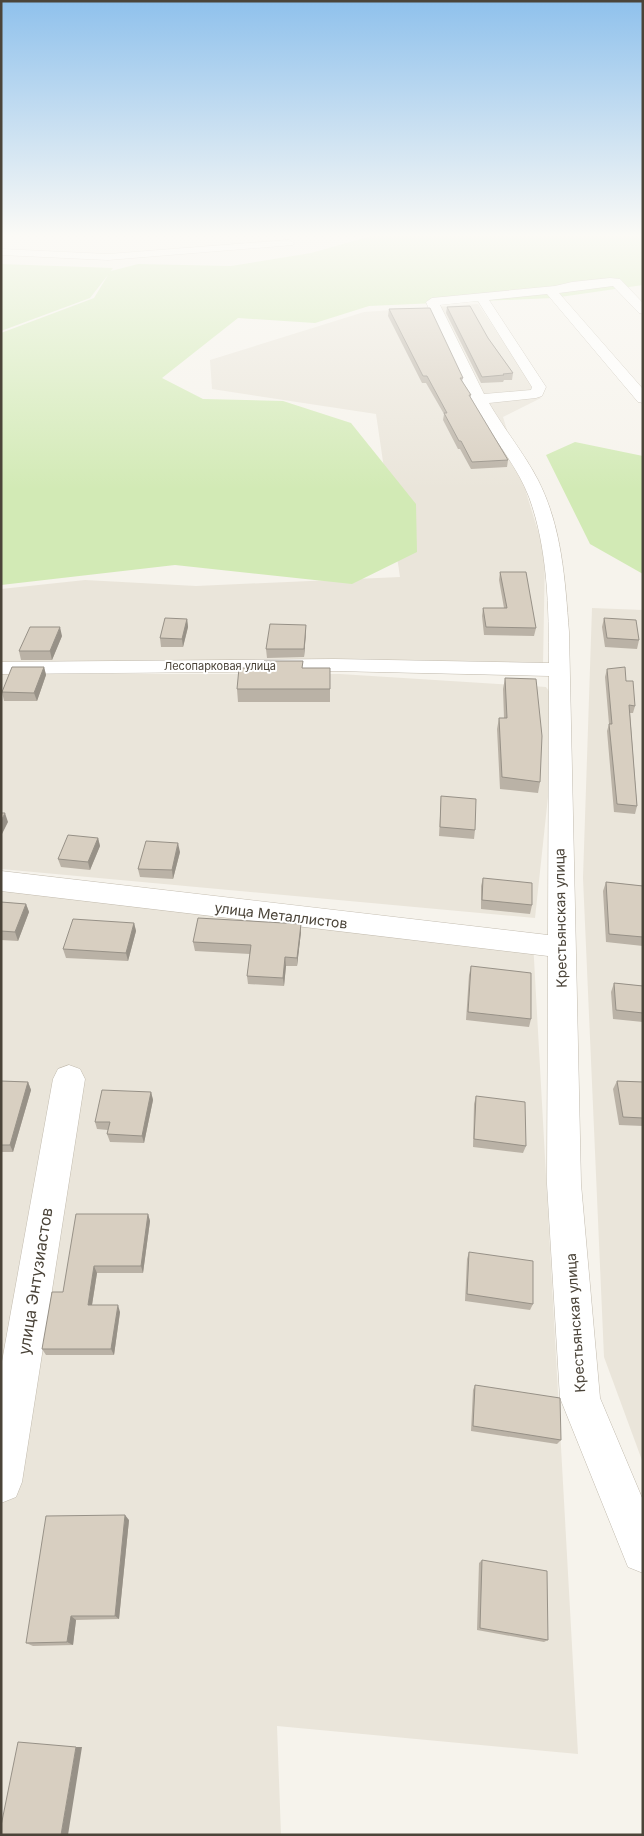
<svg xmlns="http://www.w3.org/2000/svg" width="644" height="1836" font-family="Inter,sans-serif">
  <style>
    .residential { fill: #eae5da }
    .green { fill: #d2eab5 }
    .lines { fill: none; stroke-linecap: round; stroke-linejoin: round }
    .minor-casing { stroke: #c2bbae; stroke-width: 1 }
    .minor { fill: #fff; fill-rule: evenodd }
    .wall { fill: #bab2a6 }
    .shaded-wall { fill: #979187 }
    .building { fill: #d8cfc1; stroke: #979187 }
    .labels { text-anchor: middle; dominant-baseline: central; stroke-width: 4; stroke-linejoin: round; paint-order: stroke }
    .far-street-label { font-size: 11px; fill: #4b4439; stroke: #fff }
    .street-label { font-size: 14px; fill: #4b4439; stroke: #fff }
    .near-street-label { font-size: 16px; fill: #4b4439; stroke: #fff }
  </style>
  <rect width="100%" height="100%" fill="#f6f3ec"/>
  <path class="residential" d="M 478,304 L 541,398 L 503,417 L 545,554 L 543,665 L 336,660 L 1,662 L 1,589 L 85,580 L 196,586 L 400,577 L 376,414 L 212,389 L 210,360 L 364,312 Z
    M 592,608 L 643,610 L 643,1463 L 604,1357 L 583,878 Z
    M 1,674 L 340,674 L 546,687 L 558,704 L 535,918 L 1,869 Z
    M 1,890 L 533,941 L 578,1754 L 277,1726 L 281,1835 L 1,1835 Z"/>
  <path class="green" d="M 382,233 L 643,233 L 643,285 L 553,298 L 369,306 L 315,323 L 238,318 L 162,378 L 203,399 L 283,401 L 351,423 L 416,504 L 417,552 L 352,584 L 175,565 L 1,585 L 1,333 L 94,298 L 108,275 L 90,298 L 1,331 L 1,264 L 113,268 L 111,271 L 138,264 L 231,266 L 311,253 Z
    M 575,442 L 643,456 L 643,574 L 590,544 L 546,455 Z"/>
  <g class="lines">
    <defs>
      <path id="minor" d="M 289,240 L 294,243 L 293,245 L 108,260 L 1,255 L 1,249 L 108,254 Z
        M 610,278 L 620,279 L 643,303 L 643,314 L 639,313 L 613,286 L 559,293 L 643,389 L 643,403 L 638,402 L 547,294 L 489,300 L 546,387 L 542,396 L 536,398 L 489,403 C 504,429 524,453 538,480 C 562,527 565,580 569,632 L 581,1184 L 600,1398 L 643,1500 L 643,1573 L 628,1567 L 560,1398 L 547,1184 L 548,956 L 1,891 L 1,871 L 548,935 L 549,676 L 334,671 L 1,674 L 1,662 L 334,659 L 549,663 C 549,609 548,549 529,497 C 518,468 498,445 483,419 C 461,381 443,342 426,302 L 432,298 L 555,286 L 572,282 ZM 478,301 L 532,387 L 531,390 L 484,394 L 440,305 Z
        M 69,1065 L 80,1069 L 85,1079 L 22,1482 L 16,1497 L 1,1503 L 1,1367 L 53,1079 L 58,1069 Z"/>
    </defs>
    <use href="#minor" class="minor-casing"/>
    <use href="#minor" class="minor"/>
  </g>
  <path class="wall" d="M 447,307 L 488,338 L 513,373 L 512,380 L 504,380 L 503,382 L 481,383 L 446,313 Z
    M 389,309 L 463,378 L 462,381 L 471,395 L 470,397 L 508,460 L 507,467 L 471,469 L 460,449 L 458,449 L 443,420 L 444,414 L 426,383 L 422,383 L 388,316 Z
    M 500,572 L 536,628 L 534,636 L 484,635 L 482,616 L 483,608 L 504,608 L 499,580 Z
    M 604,618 L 639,640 L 637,649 L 605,647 L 602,627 Z
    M 187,619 L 188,627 L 183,647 L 161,647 L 160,638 Z
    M 306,625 L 304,657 L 267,658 L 266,649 Z
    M 62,636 L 52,660 L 21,660 L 19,651 Z
    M 44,667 L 46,675 L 37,701 L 4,701 L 2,692 Z
    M 303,668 L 330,668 L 330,702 L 238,702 L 237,689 Z
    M 607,669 L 626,681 L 635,706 L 633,713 L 630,713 L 637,806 L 635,814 L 614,812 L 607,731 L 609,724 L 605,677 Z
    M 505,678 L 540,782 L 538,793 L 500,789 L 497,729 L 499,718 L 504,718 L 503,689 Z
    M 441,796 L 475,830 L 474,839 L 439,836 Z
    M 98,838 L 100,846 L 90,870 L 61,867 L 58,859 Z
    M 180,852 L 173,879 L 140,877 L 138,869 Z
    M 483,878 L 532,905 L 530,914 L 481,909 L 481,886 Z
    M 606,882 L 643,886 L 643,946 L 606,942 L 603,891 Z
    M 1,902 L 26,904 L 29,912 L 18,941 L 1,940 Z
    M 134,923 L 136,931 L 128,961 L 66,958 L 63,949 Z
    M 301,924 L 301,932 L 297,966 L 286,966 L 284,986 L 248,984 L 247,976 L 250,954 L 195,951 L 193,942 Z
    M 471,966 L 531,1019 L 529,1027 L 466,1020 L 469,975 Z
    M 614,983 L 643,986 L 643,1022 L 613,1019 L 611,992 Z
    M 1,1081 L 28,1082 L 31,1090 L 13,1152 L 1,1152 Z
    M 617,1081 L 643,1082 L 643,1126 L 619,1125 L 613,1089 Z
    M 151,1092 L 153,1100 L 144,1143 L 110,1142 L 107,1134 L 108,1130 L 97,1129 L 95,1122 Z
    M 476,1096 L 526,1146 L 523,1153 L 473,1147 L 474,1104 Z
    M 148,1214 L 150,1221 L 143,1273 L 97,1273 L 92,1305 L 120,1312 L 114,1355 L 46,1355 L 42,1349 L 63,1292 Z
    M 469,1252 L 533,1304 L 530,1310 L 465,1301 L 467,1259 Z
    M 475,1385 L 561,1440 L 557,1444 L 471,1431 L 473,1390 Z
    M 129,1520 L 119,1619 L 76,1620 L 73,1645 L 33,1646 L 26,1643 Z
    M 482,1560 L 548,1640 L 544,1642 L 477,1630 L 479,1563 Z"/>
  <path class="shaded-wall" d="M 187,619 L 188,627 L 183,647 L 182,639 Z
    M 306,625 L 306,633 L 304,657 L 304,649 Z
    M 60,627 L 62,636 L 52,660 L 50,651 Z
    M 44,667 L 46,675 L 37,701 L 34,693 Z
    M 5,813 L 8,822 L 1,836 L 1,821 Z
    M 98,838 L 100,846 L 90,870 L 88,862 Z
    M 178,843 L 180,852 L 173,879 L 172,870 Z
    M 26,904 L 29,912 L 18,941 L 15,932 Z
    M 134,923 L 136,931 L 128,961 L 126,953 Z
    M 301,924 L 301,932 L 297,966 L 297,958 Z
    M 285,957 L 286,966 L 284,986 L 283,978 Z
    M 28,1082 L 31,1090 L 13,1152 L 10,1145 Z
    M 151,1092 L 153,1100 L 144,1143 L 142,1136 Z
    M 148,1214 L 150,1221 L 143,1273 L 141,1266 Z
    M 94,1266 L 97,1273 L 91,1311 L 88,1305 Z
    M 118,1305 L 120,1312 L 114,1355 L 111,1349 Z
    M 125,1515 L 129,1520 L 119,1619 L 115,1616 Z
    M 71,1616 L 76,1620 L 73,1645 L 67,1642 Z
    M 76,1747 L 82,1747 L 68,1835 L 61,1835 Z"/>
  <path class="building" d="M 470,306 L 488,338 L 513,373 L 503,374 L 504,375 L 482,377 L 447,307 Z
    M 430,308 L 463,378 L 460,378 L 471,395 L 469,395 L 508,460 L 472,462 L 461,441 L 459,441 L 444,413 L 447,413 L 427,376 L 423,376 L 389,309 Z
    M 500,572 L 526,572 L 536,628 L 486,627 L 483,608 L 507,608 Z
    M 165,618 L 187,619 L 182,639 L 160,638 Z
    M 604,618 L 636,620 L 639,640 L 607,638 Z
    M 270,624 L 306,625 L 304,649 L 266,649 Z
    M 30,627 L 60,627 L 50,651 L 19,651 Z
    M 264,661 L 303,661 L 302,668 L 330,668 L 330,689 L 237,689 L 239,668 L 263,668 Z
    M 12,667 L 44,667 L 34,693 L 2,692 Z
    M 625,667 L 626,681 L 633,681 L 635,706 L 629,705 L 637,806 L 617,804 L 609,724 L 612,724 L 607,669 Z
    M 505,678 L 536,679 L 542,736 L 540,782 L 502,777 L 499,718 L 507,718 Z
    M 441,796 L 476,799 L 475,830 L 440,827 Z
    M 1,813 L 5,813 L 1,821 Z
    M 68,835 L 98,838 L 88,862 L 58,859 Z
    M 146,841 L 178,843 L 172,870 L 138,869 Z
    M 483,878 L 532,883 L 532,905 L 482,900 Z
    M 606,882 L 643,886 L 643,937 L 609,934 Z
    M 1,902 L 26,904 L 15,932 L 1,931 Z
    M 198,918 L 301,924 L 297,958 L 285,957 L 283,978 L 247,976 L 251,945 L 193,942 Z
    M 73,919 L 134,923 L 126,953 L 63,949 Z
    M 471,966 L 531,973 L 531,1019 L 468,1012 Z
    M 614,983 L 643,986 L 643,1013 L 616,1010 Z
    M 1,1081 L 28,1082 L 10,1145 L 1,1145 Z
    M 617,1081 L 643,1082 L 643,1118 L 623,1117 Z
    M 102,1090 L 151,1092 L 142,1136 L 107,1134 L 110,1122 L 95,1122 Z
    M 476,1096 L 525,1102 L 526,1146 L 474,1139 Z
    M 76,1214 L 148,1214 L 141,1266 L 94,1266 L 88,1305 L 118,1305 L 111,1349 L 42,1349 L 52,1292 L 63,1292 Z
    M 469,1252 L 533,1261 L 533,1304 L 467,1294 Z
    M 475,1385 L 560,1398 L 561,1440 L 473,1426 Z
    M 125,1515 L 115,1616 L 71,1616 L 67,1642 L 26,1643 L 46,1516 Z
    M 482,1560 L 547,1571 L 548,1640 L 480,1628 Z
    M 18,1742 L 76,1747 L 61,1835 L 1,1835 L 1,1826 Z"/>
  <linearGradient id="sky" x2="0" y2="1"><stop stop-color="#8fc1ec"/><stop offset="0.48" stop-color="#fbfaf6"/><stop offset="1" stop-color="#fbfaf6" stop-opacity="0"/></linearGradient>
  <rect width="644" height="490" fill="url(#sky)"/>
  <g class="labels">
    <g class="far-street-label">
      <text x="220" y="666">Лесопарковая улица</text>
    </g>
    <g class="street-label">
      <text transform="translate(281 915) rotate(7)">улица Металлистов</text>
      <text transform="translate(560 918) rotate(-91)">Крестьянская улица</text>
      <text transform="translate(575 1323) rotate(-94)">Крестьянская улица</text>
    </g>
    <g class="near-street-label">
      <text transform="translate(35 1281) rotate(-81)">улица Энтузиастов</text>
    </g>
  </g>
  <rect width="644" height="1836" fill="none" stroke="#4b4439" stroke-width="5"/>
</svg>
